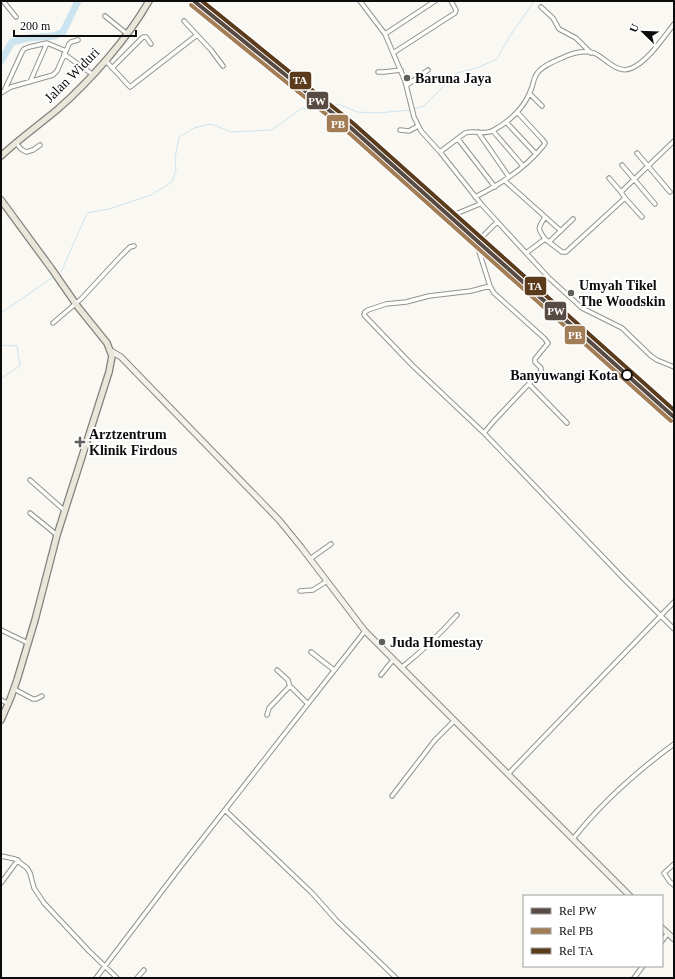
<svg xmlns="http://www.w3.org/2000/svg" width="675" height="979" font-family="'Times New Roman',serif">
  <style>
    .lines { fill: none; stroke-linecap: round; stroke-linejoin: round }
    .stream { stroke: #cce4f0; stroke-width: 1 }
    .river { stroke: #cce4f0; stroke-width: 7 }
    .street-casing { stroke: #939290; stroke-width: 5.5 }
    .secondary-casing { stroke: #8a8986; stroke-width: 7 }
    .primary-casing { stroke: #80807d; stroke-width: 8 }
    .street { stroke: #fefefd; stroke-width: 3.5 }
    .secondary { stroke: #f3f2ea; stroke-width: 5 }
    .primary { stroke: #eae6da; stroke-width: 5.5 }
    .rail-1-casing { stroke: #fff; stroke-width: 7 }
    .rail-2-casing { stroke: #fff; stroke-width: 7 }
    .rail-3-casing { stroke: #fff; stroke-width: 7 }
    .rail-1 { stroke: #574b43; stroke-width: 4 }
    .rail-2 { stroke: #a27d56; stroke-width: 4 }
    .rail-3 { stroke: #5b3b1b; stroke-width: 4 }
    .poi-dot { fill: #5f5f5c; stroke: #fff; stroke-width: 1.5 }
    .stop-dot { fill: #fff; stroke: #0c0c0c; stroke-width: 2 }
    .labels { text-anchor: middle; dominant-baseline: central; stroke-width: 4; stroke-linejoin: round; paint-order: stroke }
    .street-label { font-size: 14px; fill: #0c0c0c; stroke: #fff }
    .poi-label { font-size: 14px; font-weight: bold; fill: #0c0c0c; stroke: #fff; text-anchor: start }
    .stop-label { font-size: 14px; font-weight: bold; fill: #0c0c0c; stroke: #fff; text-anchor: end }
    .line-badge { stroke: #fff; stroke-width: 1.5 }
    .badge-label { font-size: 11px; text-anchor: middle; font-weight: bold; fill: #fff }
  </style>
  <rect width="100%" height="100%" fill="#faf8f2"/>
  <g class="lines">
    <path class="stream" d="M 414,109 L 424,106 L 457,73 L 477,68 L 497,59 L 508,39 L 534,1
      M 58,274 L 61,272 L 87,213 L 109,209 L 151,195 L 172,182 L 176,170 L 175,158 L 179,137 L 194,128 L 211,124 L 231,132 L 272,130 L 302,108 L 317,109 L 338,104 L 357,112 L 377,113 L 411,110
      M 1,313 L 53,277
      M 1,345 L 17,346 L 20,366 L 1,378"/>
    <path class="river" d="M 1,61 L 12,42 L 28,38 L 54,36 L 63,32 L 78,1"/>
    <defs>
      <path id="street" d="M 3,1 L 16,17
        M 360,1 L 385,34 L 405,81 L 414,117 L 421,131 L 440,152 L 482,205 L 549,278 L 582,308 L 622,328 L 651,356 L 657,360 L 674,367
        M 541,7 L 553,18 L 559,29 L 576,38 L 591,53
        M 105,16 L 126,33
        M 184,21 L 211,50 L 223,66
        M 385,34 L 435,1
        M 393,53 L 455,13 L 456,10 L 451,1
        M 64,54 L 92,74
        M 105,60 L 130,87 L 197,35
        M 112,68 L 143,37 L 146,37 L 151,44
        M 378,72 L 384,72 L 401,70
        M 30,82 L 47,43
        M 407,85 L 428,70
        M 5,89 L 22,52 L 24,49 L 29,47 L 47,43 L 66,51
        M 1,93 L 11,87 L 53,75 L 57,71 L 69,44 L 71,42 L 78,40
        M 530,94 L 542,106
        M 506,122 L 536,154
        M 400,130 L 409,131 L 418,126
        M 493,131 L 523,166
        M 478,132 L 509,177
        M 458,139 L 495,187
        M 16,143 L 21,149 L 26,152 L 33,150 L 40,145
        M 440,152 L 465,133 C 474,130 484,135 492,131 C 508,123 524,108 530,92 C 533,87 533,80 536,75 C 541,66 555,61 564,57 C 573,53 584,50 594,53 C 606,58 617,75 632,68 C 648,61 663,38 674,24
        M 637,153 L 670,192
        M 622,165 L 655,204
        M 609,178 L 621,192
        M 505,181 L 561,231
        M 475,197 C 501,184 526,168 544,145 L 545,143 L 542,139 L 517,112
        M 458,213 L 480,204
        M 545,217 C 538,228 537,228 545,239
        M 642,217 L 625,198 L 621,192 L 674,141
        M 550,241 L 573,219
        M 526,253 L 545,239 L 562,252 L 566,252 L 625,198
        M 490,286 L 471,291 L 429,296 L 406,302 L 386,304 L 368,310 L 365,312 L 364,315 L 412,365 L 484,433 L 625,580 L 674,629
        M 53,323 L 81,299 L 120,257 L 130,247 L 134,246
        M 529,384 L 567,423
        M 484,433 L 493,422 L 541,371 L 541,368 L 535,362 L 535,359 L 548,343 L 544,338 L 494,293 L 490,286 L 477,245 L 478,241 L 497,222
        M 30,480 L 65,511
        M 30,513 L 57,535
        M 310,559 L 331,544
        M 300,591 L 313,590 L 327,581
        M 1,630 L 28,643
        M 311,652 L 334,670
        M 401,668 C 421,652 440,634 457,615
        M 277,670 L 288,680 L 290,687
        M 381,675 L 393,660
        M 14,689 L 33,699 L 36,699 L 42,696
        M 1,700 L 9,704
        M 267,715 L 269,708 L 289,687 L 291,687 L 308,704
        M 508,774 L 674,602
        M 392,796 L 435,740 L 454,721
        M 225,810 L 312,893 L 337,921 L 396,978
        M 573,839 C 602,802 636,772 674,744
        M 1,856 L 15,859 L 27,868 L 30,873 L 34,888 L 44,903 L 89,951 L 117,978
        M 674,864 L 664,873 L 670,882 L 674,885
        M 1,883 L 18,860
        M 662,941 L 668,933
        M 96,978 L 178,870 L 365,631
        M 137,978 L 144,970
        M 634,978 L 643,966"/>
      <path id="secondary" d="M 111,351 L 121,357 L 279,520 L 301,547 L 365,631 L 630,896
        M 662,928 L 674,939"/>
      <path id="primary" d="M 1,156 C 19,139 39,125 58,109 C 90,81 128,38 149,1
        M 1,200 L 51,268 L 78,307 L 107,343 L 112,356 L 109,372 L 57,535 L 35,620 L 17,680 L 11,697 L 1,720"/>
    </defs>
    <use href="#street" class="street-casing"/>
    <use href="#secondary" class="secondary-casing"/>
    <use href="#primary" class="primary-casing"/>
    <use href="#street" class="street"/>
    <use href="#secondary" class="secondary"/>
    <use href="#primary" class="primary"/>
    <defs>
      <path id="rail-1" d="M 194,1 L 351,128 L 674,417"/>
      <path id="rail-2" d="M 191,5 L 348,132 L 671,421"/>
      <path id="rail-3" d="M 202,1 L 354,124 L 674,410"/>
    </defs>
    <use href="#rail-1" class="rail-1-casing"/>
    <use href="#rail-2" class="rail-2-casing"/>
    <use href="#rail-3" class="rail-3-casing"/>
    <use href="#rail-1" class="rail-1"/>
    <use href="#rail-2" class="rail-2"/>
    <use href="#rail-3" class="rail-3"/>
  </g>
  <g class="poi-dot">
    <circle cx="407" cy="78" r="4"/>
    <circle cx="571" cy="293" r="4"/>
    <path d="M78 436h4v4h4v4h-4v4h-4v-4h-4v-4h4z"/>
    <circle cx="382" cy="642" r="4"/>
  </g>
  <circle class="stop-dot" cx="627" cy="375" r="5"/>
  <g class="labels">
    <g class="street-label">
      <text transform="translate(72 75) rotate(-45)">Jalan Widuri</text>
    </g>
    <g class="poi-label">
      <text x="415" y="78">Baruna Jaya</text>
      <text x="579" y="285">Umyah Tikel<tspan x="579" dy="16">The Woodskin</tspan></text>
      <text x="89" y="434">Arztzentrum<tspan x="89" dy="16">Klinik Firdous</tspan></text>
      <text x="390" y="642">Juda Homestay</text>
    </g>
    <g class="stop-label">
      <text x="618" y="375">Banyuwangi Kota</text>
    </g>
  </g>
  <g class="line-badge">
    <rect x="289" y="71" width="23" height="19" rx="4" fill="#5b3b1b"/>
    <rect x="306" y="91" width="23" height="19" rx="4" fill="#574b43"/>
    <rect x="326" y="114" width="23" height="19" rx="4" fill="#a27d56"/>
    <rect x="524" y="276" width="23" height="20" rx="4" fill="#5b3b1b"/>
    <rect x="544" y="301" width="23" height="20" rx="4" fill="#574b43"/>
    <rect x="564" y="325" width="22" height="20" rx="4" fill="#a27d56"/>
  </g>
  <g class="badge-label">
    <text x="300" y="84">TA</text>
    <text x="317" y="105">PW</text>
    <text x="338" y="128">PB</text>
    <text x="535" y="290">TA</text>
    <text x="556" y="315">PW</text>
    <text x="575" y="339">PB</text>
  </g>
  <rect width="675" height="979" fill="none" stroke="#0c0c0c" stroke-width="4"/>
  <rect x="523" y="895" width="140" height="72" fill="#ffffff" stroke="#9e9e9e"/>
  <rect x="531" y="908" width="20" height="6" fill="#574b43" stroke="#9e9e9e"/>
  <text x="559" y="915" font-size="12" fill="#0c0c0c">Rel PW</text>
  <rect x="531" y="928" width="20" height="6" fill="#a27d56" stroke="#9e9e9e"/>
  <text x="559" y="935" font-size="12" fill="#0c0c0c">Rel PB</text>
  <rect x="531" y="948" width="20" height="6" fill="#5b3b1b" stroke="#9e9e9e"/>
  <text x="559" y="955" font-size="12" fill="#0c0c0c">Rel TA</text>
  <g transform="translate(643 32) rotate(293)" stroke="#ffffff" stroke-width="3" paint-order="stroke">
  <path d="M0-3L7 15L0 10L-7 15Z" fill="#0c0c0c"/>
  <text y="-6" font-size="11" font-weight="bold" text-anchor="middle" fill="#0c0c0c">U</text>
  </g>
  <path d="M14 30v6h122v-6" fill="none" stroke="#0c0c0c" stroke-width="2"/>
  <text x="20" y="30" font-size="12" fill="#0c0c0c" stroke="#ffffff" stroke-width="3" paint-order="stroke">200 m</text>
</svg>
